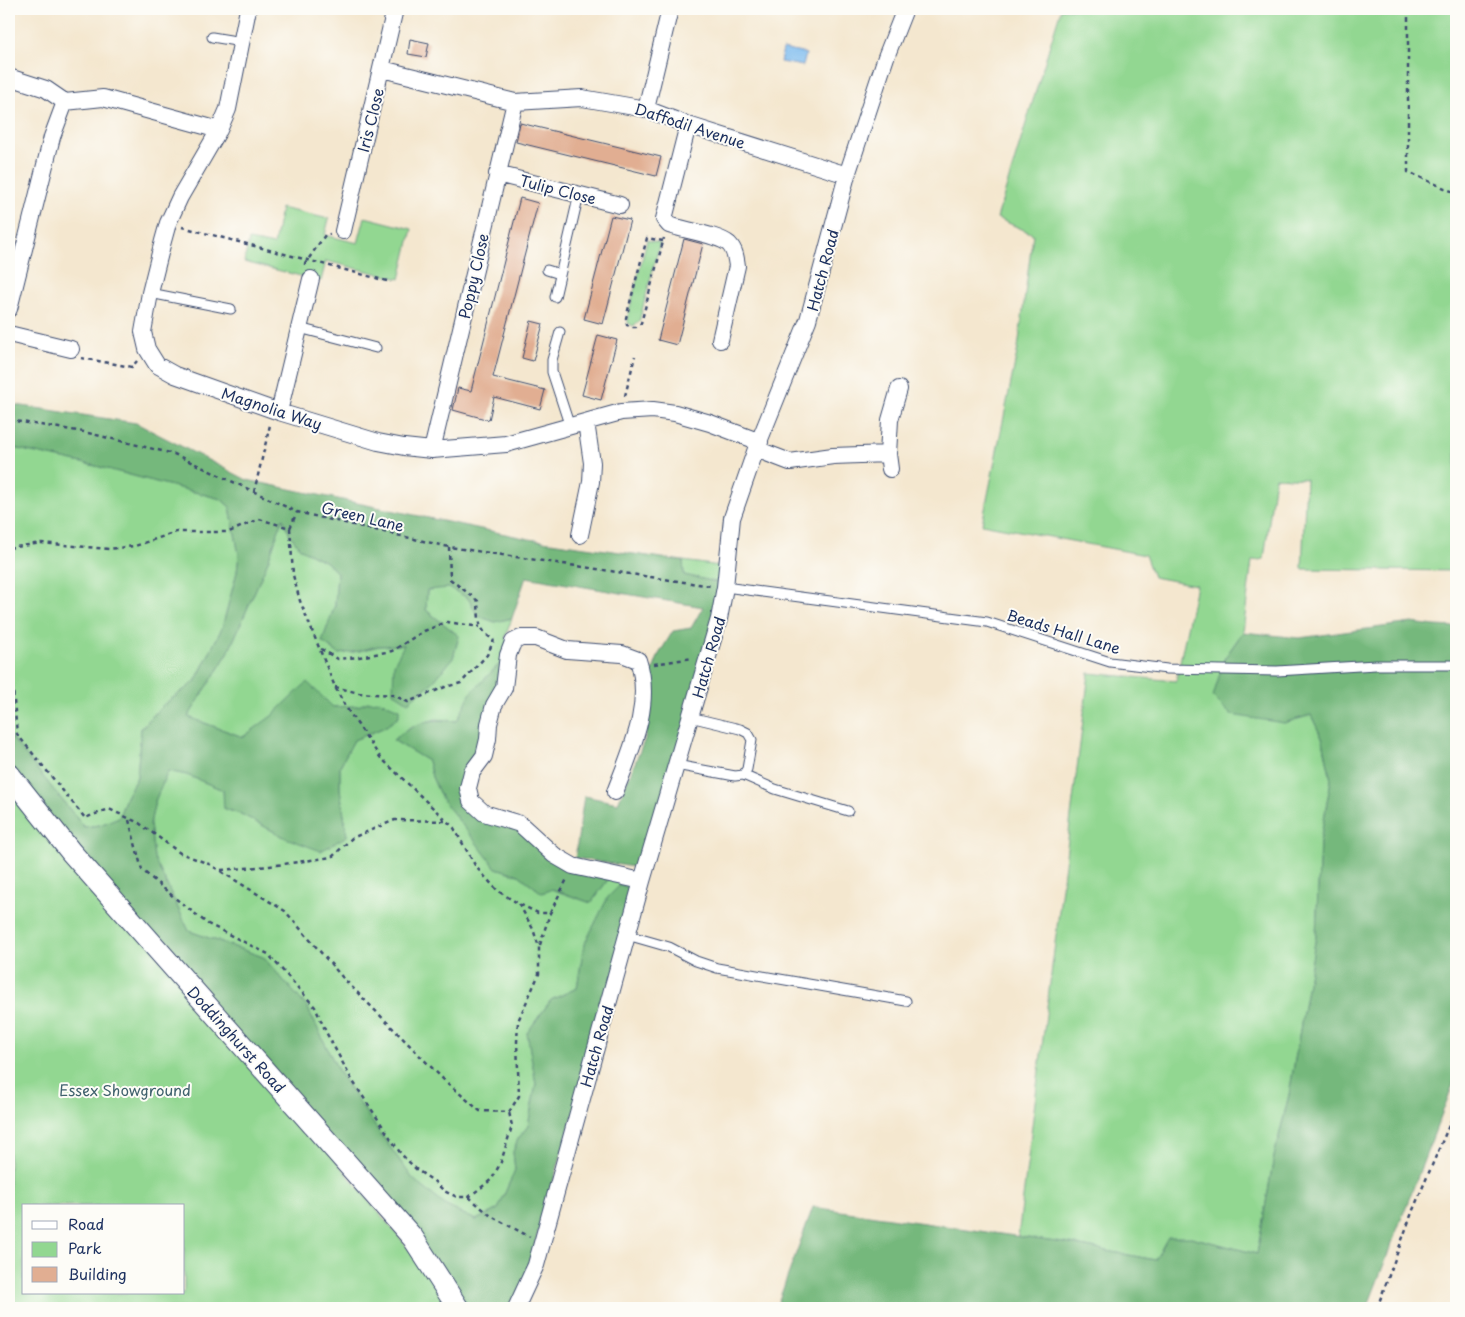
<svg xmlns="http://www.w3.org/2000/svg" width="1465" height="1317" font-family="'Playpen Sans',sans-serif">
  <style>
    .green { fill: #92d791; stroke: #568378; fill-rule: evenodd }
    .forest { fill: #75b87b; stroke: #48746c }
    .water { fill: #7abaee; stroke: #4a74a6 }
    .building { fill: #e1ae92 }
    .lines { fill: none; stroke-linecap: round; stroke-linejoin: round }
    .service-casing { stroke: #3c4b6f; stroke-width: 11 }
    .minor-casing { stroke: #3c4b6f; stroke-width: 18 }
    .tertiary-casing { stroke: #3c4b6f; stroke-width: 23 }
    .path { stroke: #3c4b6f; stroke-width: 2.5; stroke-dasharray: 4 4; stroke-linecap: butt }
    .service { stroke: #fff; stroke-width: 9 }
    .minor { stroke: #fff; stroke-width: 16 }
    .tertiary { stroke: #fff; stroke-width: 21 }
    .labels { text-anchor: middle; dominant-baseline: central; stroke-width: 4; stroke-linejoin: round; paint-order: stroke }
    .street-label { font-size: 15px; fill: #1b2f5e; stroke: #fdfcf7 }
    .park-label { font-size: 15px; fill: #3f616d; stroke: #fdfcf7 }
  </style>
  <rect width="100%" height="100%" fill="#fdfcf7"/>
  <filter id="ink" filterUnits="userSpaceOnUse"><feTurbulence type="fractalNoise" baseFrequency=".02" numOctaves="2"/><feDisplacementMap in="SourceGraphic" scale="10" xChannelSelector="R" yChannelSelector="G"/><feConvolveMatrix kernelMatrix="1 2 1 2 8 2 1 2 1" color-interpolation-filters="sRGB"/></filter>
  <filter id="wash" filterUnits="userSpaceOnUse"><feTurbulence type="fractalNoise" baseFrequency=".0096" numOctaves="4" result="noise"/><feDisplacementMap in="SourceGraphic" scale="20" xChannelSelector="R" yChannelSelector="G"/><feGaussianBlur stdDeviation="1.12" result="paint"/><feColorMatrix in="noise" values="0 0 0 0 0 0 0 0 0 0 0 0 0 0 0 0 0 1.4 0 .05"/><feComposite in="paint" operator="in"/></filter>
  <g filter="url(#wash)">
    <rect width="100%" height="100%" fill="#f4e7cf"/>
    <path class="green" d="M 1061,9 L 1456,9 L 1456,571 L 1302,569 L 1306,479 L 1275,477 L 1264,559 L 1252,561 L 1243,632 L 1224,659 L 1284,723 L 1311,715 L 1323,740 L 1331,780 L 1320,842 L 1316,936 L 1289,1095 L 1274,1157 L 1257,1254 L 1191,1237 L 1155,1260 L 1070,1244 L 1018,1237 L 1089,673 L 1176,681 L 1196,585 L 1153,577 L 1145,555 L 982,524 L 1018,348 L 1033,234 L 997,218 Z
      M 281,208 L 329,219 L 325,235 L 358,243 L 365,217 L 412,229 L 400,279 L 326,261 L 321,281 L 244,262 L 249,240 L 274,245 Z
      M 647,240 L 660,243 L 639,322 L 633,326 L 628,323 L 628,315 Z
      M 9,447 L 96,466 L 221,499 L 230,507 L 239,555 L 237,572 L 222,628 L 195,682 L 163,705 L 141,728 L 137,777 L 126,797 L 119,817 L 100,825 L 84,827 L 10,736 Z
      M 283,518 L 290,535 L 301,549 L 328,563 L 337,573 L 335,605 L 322,642 L 339,654 L 359,651 L 379,646 L 405,645 L 433,682 L 453,658 L 459,636 L 426,610 L 427,590 L 449,587 L 468,598 L 478,616 L 495,622 L 512,618 L 505,638 L 513,644 L 508,655 L 471,694 L 457,721 L 436,719 L 410,727 L 393,740 L 428,761 L 432,777 L 441,797 L 496,868 L 519,875 L 542,893 L 551,889 L 591,903 L 612,874 L 642,881 L 584,945 L 577,988 L 551,1000 L 527,1033 L 536,1084 L 528,1126 L 518,1139 L 513,1152 L 515,1170 L 498,1209 L 476,1220 L 446,1206 L 413,1179 L 377,1129 L 340,1074 L 307,1007 L 263,957 L 189,931 L 154,858 L 150,824 L 155,801 L 168,771 L 187,775 L 223,790 L 225,809 L 241,814 L 286,838 L 347,836 L 340,789 L 340,766 L 354,740 L 385,727 L 368,702 L 358,706 L 333,707 L 273,716 L 243,737 L 188,717 L 228,653 L 268,561 Z
      M 683,561 L 727,567 L 725,584 L 684,575 Z
      M 9,774 L 214,1014 L 458,1308 L 9,1308 ZM 24,1206 L 184,1206 L 184,1293 L 24,1293 Z"/>
    <path class="forest" d="M 9,404 L 136,423 L 247,480 L 529,539 L 683,561 L 684,575 L 725,584 L 646,869 L 575,858 L 584,796 L 618,803 L 645,739 L 650,678 L 659,654 L 673,631 L 691,628 L 703,607 L 526,577 L 512,618 L 495,622 L 478,616 L 468,598 L 449,588 L 427,590 L 426,610 L 459,636 L 453,658 L 433,682 L 408,702 L 393,692 L 394,664 L 404,645 L 378,646 L 359,651 L 339,654 L 322,642 L 335,605 L 337,573 L 328,563 L 301,549 L 290,535 L 283,518 L 268,561 L 228,653 L 188,717 L 243,737 L 273,715 L 307,682 L 333,707 L 358,706 L 368,702 L 380,701 L 399,709 L 399,717 L 385,727 L 354,740 L 340,766 L 340,789 L 347,836 L 321,851 L 286,838 L 241,814 L 224,809 L 223,790 L 187,775 L 168,771 L 155,801 L 150,824 L 154,858 L 189,931 L 263,957 L 307,1007 L 340,1074 L 377,1129 L 413,1179 L 446,1206 L 476,1220 L 498,1209 L 515,1170 L 513,1152 L 518,1139 L 528,1126 L 536,1084 L 527,1033 L 551,1000 L 577,988 L 584,945 L 608,897 L 620,885 L 639,891 L 516,1308 L 458,1308 L 413,1238 L 9,774 L 9,724 L 10,736 L 84,827 L 100,825 L 119,817 L 126,797 L 137,777 L 141,729 L 163,705 L 195,682 L 222,628 L 237,572 L 239,555 L 230,507 L 221,499 L 96,466 L 9,447 Z
      M 1412,623 L 1435,626 L 1456,627 L 1456,1077 L 1367,1308 L 776,1308 L 813,1207 L 1070,1244 L 1155,1260 L 1168,1237 L 1191,1237 L 1257,1254 L 1274,1157 L 1289,1095 L 1316,936 L 1320,842 L 1331,780 L 1323,740 L 1311,715 L 1284,723 L 1231,715 L 1213,697 L 1224,659 L 1243,632 L 1299,638 Z
      M 508,655 L 471,801 L 520,824 L 554,855 L 612,874 L 591,903 L 552,889 L 542,893 L 519,875 L 496,868 L 442,799 L 432,777 L 428,761 L 393,740 C 417,722 427,718 457,721 L 470,694 Z"/>
    <path class="water" d="M 783,49 L 806,54 L 803,66 L 780,62 Z"/>
    <g id="blocks">
      <path class="building" d="M 410,39 L 429,43 L 426,57 L 408,54 Z
        M 520,123 L 661,157 L 656,176 L 516,142 Z
        M 520,198 L 538,203 L 493,377 L 545,390 L 540,409 L 494,397 L 489,420 L 453,410 L 458,388 L 471,391 Z
        M 611,216 L 630,220 L 603,324 L 584,319 Z
        M 684,239 L 703,244 L 677,345 L 658,340 Z
        M 531,321 L 543,324 L 533,361 L 522,358 Z
        M 598,335 L 617,340 L 601,400 L 582,395 Z"/>
    </g>
  </g>
  <g filter="url(#ink)">
    <use href="#blocks" fill-opacity="0" stroke="#3c4b6f" stroke-width="1"/>
    <g class="lines">
      <defs>
        <path id="service" d="M 212,37 L 242,42
          M 547,270 L 560,274
          M 150,293 L 231,309
          M 555,297 L 579,194
          M 299,328 L 376,348
          M 560,332 L 552,360 L 552,372 L 570,427
          M 725,587 L 987,622 L 1110,662 L 1167,669 L 1277,671 L 1376,665 L 1456,665
          M 676,765 L 735,776 L 743,775 L 747,769 L 752,740 L 748,733 L 740,729 L 690,717
          M 743,775 L 775,789 L 848,811
          M 627,935 L 669,947 L 696,961 L 717,968 L 906,1001"/>
        <path id="minor" d="M 248,9 L 228,109 L 219,130 L 180,197 L 168,223 L 163,241 L 150,293 L 143,332 L 147,349 L 157,365 L 175,375 L 279,412 L 378,442 L 404,447 L 432,450 L 506,444 L 621,412 L 653,410 L 675,413 L 710,423 L 760,442
          M 382,69 L 515,102 L 582,98 L 646,109 L 688,125 L 847,175
          M 9,77 L 46,89 L 65,102
          M 646,109 L 670,9
          M 688,125 L 664,219 L 669,225 C 683,230 719,235 729,244 C 735,250 736,258 737,266 L 720,340
          M 497,174 L 620,205
          M 343,231 L 395,9
          M 9,309 L 52,137 L 65,102 L 103,98 L 219,130
          M 9,334 L 71,349
          M 279,412 L 311,279
          M 756,449 L 790,462 L 833,456 L 888,454 L 890,420 L 899,389
          M 432,450 L 515,102
          M 888,454 L 890,469
          M 580,535 L 591,482 L 592,463 L 586,422
          M 615,792 C 631,750 653,705 638,660 L 622,654 L 567,650 L 536,638 L 521,638 L 513,642 L 508,655 L 504,688 L 494,705 L 489,724 L 488,739 L 484,756 L 472,772 L 468,788 L 471,801 L 484,813 L 520,824 L 554,855 L 573,866 L 642,881
          M 516,1308 L 536,1265 L 642,881 L 719,619 L 725,587 L 732,518 L 756,449 L 808,320 L 847,175 L 886,57 L 905,9"/>
        <path id="tertiary" d="M 9,774 L 71,852 L 413,1238 L 458,1308"/>
      </defs>
      <use href="#service" class="service-casing"/>
      <use href="#minor" class="minor-casing"/>
      <use href="#tertiary" class="tertiary-casing"/>
      <path class="path" d="M 1408,9 L 1408,172 L 1456,193
        M 182,227 L 391,282
        M 663,241 L 647,238 L 626,318 L 627,325 L 633,327 L 636,327 L 641,323 L 664,238
        M 305,265 L 305,264 L 325,235 L 330,234
        M 81,358 L 132,367 L 137,361
        M 625,396 L 635,356
        M 9,420 L 84,432 L 174,454 L 297,512 L 449,547 L 711,586
        M 254,492 L 270,425
        M 290,528 L 293,575 L 300,601 L 335,687 L 345,706 L 380,757 L 454,828 L 476,867 L 498,891 L 519,904 L 538,913 L 550,913 L 567,879
        M 449,547 L 450,579 L 478,601 C 479,619 477,630 494,640
        M 9,548 L 41,543 L 109,549 L 135,546 L 176,532 L 229,532 L 259,519 L 290,528 L 297,512
        M 9,645 L 17,734 L 85,818 L 109,809 L 139,823 L 180,853 L 209,864 L 285,911 L 343,978 L 445,1081 L 480,1111 L 509,1112 L 519,1096 L 517,1042 L 518,1021 L 539,974 L 539,947 L 533,929 L 519,904
        M 321,649 L 338,659 L 359,657 L 392,651 L 424,631 L 447,622 L 480,627
        M 654,664 L 693,658
        M 335,687 L 359,693 L 393,695 L 408,702 L 445,687 L 461,683 L 487,655 L 494,640
        M 129,820 L 142,870 L 175,898 L 208,924 L 268,954 L 315,1007 L 326,1032 L 352,1080 L 401,1154 L 417,1170 L 435,1182 L 444,1191 L 457,1197 L 469,1197 L 492,1179 L 501,1162 L 512,1126 L 509,1112
        M 221,870 L 270,866 L 332,857 L 352,838 L 395,820 L 446,821
        M 540,945 L 550,913
        M 469,1197 L 491,1216 L 530,1237
        M 1377,1308 L 1413,1210 L 1456,1109"/>
      <use href="#service" class="service"/>
      <use href="#minor" class="minor"/>
      <use href="#tertiary" class="tertiary"/>
    </g>
  </g>
  <g class="labels">
    <g class="street-label">
      <text transform="translate(370 120) rotate(-76)">Iris Close</text>
      <text transform="translate(690 125) rotate(18)">Daffodil Avenue</text>
      <text transform="translate(558 189) rotate(14)">Tulip Close</text>
      <text transform="translate(822 270) rotate(-75)">Hatch Road</text>
      <text transform="translate(473 276) rotate(-77)">Poppy Close</text>
      <text transform="translate(272 408) rotate(18)">Magnolia Way</text>
      <text transform="translate(363 516) rotate(13)">Green Lane</text>
      <text transform="translate(1064 631) rotate(17)">Beads Hall Lane</text>
      <text transform="translate(708 657) rotate(-74)">Hatch Road</text>
      <text transform="translate(237 1039) rotate(48)">Doddinghurst Road</text>
      <text transform="translate(596 1046) rotate(-74)">Hatch Road</text>
    </g>
    <g class="park-label">
      <text x="125" y="1089">Essex Showground</text>
    </g>
  </g>
  <rect width="1465" height="1317" fill="none" stroke="#fdfcf7" stroke-width="30"/>
  <rect x="22" y="1204" width="162" height="90" fill="#fdfcf7" stroke="#a3aaba"/>
  <rect x="32" y="1221" width="25" height="8" fill="#ffffff" stroke="#a3aaba"/>
  <text x="68" y="1230" font-size="15" fill="#1b2f5e">Road</text>
  <rect x="32" y="1242" width="25" height="15" fill="#92d791" stroke="#a3aaba"/>
  <text x="68" y="1254" font-size="15" fill="#1b2f5e">Park</text>
  <rect x="32" y="1267" width="25" height="15" fill="#e1ae92" stroke="#a3aaba"/>
  <text x="68" y="1280" font-size="15" fill="#1b2f5e">Building</text>
</svg>
